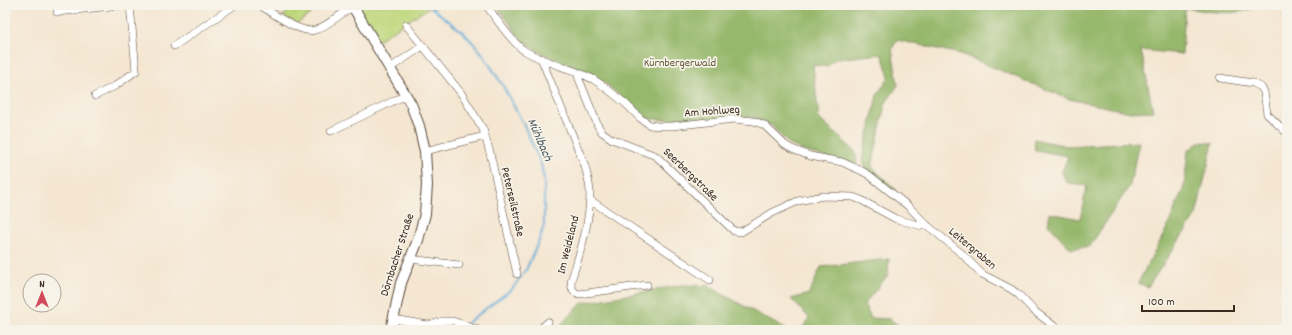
<svg xmlns="http://www.w3.org/2000/svg" width="1292" height="335" font-family="Dekko,sans-serif">
  <style>
    .green { fill: #bed77c; stroke: #7c804d }
    .forest { fill: #96b86c; stroke: #687145 }
    .lines { fill: none; stroke-linecap: round; stroke-linejoin: round }
    .stream { stroke: #61abd9; stroke-width: 2 }
    .street-casing { stroke: #574639; stroke-width: 8 }
    .secondary-casing { stroke: #574639; stroke-width: 12 }
    .street { stroke: #fff; stroke-width: 7 }
    .secondary { stroke: #fff; stroke-width: 10 }
    .labels { text-anchor: middle; dominant-baseline: central; stroke-width: 3.5; stroke-linejoin: round; paint-order: stroke }
    .park-label { font-size: 12px; fill: #5c5536; stroke: #f7f3e8 }
    .street-label { font-size: 12px; fill: #3b2a1e; stroke: #f7f3e8 }
    .water-label { font-size: 13px; font-style: italic; fill: #48575f; stroke: #f7f3e8 }
  </style>
  <rect width="100%" height="100%" fill="#f7f3e8"/>
  <filter id="ink" filterUnits="userSpaceOnUse"><feTurbulence type="fractalNoise" baseFrequency=".025" numOctaves="2"/><feDisplacementMap in="SourceGraphic" scale="8" xChannelSelector="R" yChannelSelector="G"/><feConvolveMatrix kernelMatrix="1 2 1 2 8 2 1 2 1" color-interpolation-filters="sRGB"/></filter>
  <filter id="wash" filterUnits="userSpaceOnUse"><feTurbulence type="fractalNoise" baseFrequency=".012" numOctaves="4" result="noise"/><feDisplacementMap in="SourceGraphic" scale="16" xChannelSelector="R" yChannelSelector="G"/><feGaussianBlur stdDeviation="0.9" result="paint"/><feColorMatrix in="noise" values="0 0 0 0 0 0 0 0 0 0 0 0 0 0 0 0 0 1.4 0 .05"/><feComposite in="paint" operator="in"/></filter>
  <g filter="url(#wash)">
    <rect width="100%" height="100%" fill="#f4e6d1"/>
    <path class="green" d="M 299,5 L 322,5 L 297,24 L 283,16 L 290,10 L 297,12 L 300,8 Z
      M 357,5 L 425,5 L 428,8 L 437,5 L 444,5 L 428,8 L 377,41 Z"/>
    <path class="forest" d="M 533,5 L 1259,5 C 1236,18 1209,11 1185,8 L 1182,54 L 1141,50 L 1153,111 L 1130,112 L 1069,99 L 961,54 L 897,40 L 892,49 L 898,85 L 885,104 L 872,167 L 896,190 L 895,192 L 866,170 L 862,160 L 877,95 L 889,77 L 882,54 L 835,59 L 827,67 L 813,65 L 819,119 L 856,152 L 857,167 L 801,150 L 789,144 L 771,125 L 751,117 L 681,120 L 650,119 L 643,116 L 603,81 L 539,52 L 520,38 L 498,7 Z
      M 1034,139 L 1067,146 L 1139,142 L 1130,185 L 1090,246 L 1071,249 L 1048,224 L 1050,213 L 1080,219 L 1087,186 L 1066,182 L 1062,172 L 1068,156 L 1035,150 Z
      M 1199,142 L 1213,143 L 1196,215 L 1148,287 L 1138,283 L 1166,230 L 1184,187 L 1188,151 Z
      M 889,259 L 888,275 L 864,304 L 871,318 L 890,319 L 905,330 L 801,330 L 809,318 L 791,299 L 809,294 L 821,267 Z
      M 682,285 L 708,286 L 787,330 L 566,330 L 561,324 L 582,303 Z"/>
    <g class="lines">
      <path class="stream" d="M 428,5 L 464,33 L 482,53 L 503,86 L 523,123 L 541,164 L 544,180 L 544,225 L 540,238 L 526,270 L 512,289 L 467,323"/>
    </g>
  </g>
  <g filter="url(#ink)">
    <g class="lines">
      <defs>
        <path id="street" d="M 259,5 C 272,12 301,35 315,30 C 328,26 341,13 353,7
          M 486,5 C 497,19 508,38 522,49 C 538,60 559,65 577,72 L 579,79 L 598,126 L 602,132 L 612,139 L 656,156 L 734,231 L 741,232 L 772,213 L 798,201 L 823,196 L 853,197 L 861,200 L 896,219 L 922,226 L 928,226
          M 57,12 L 120,5
          M 406,25 L 461,93 L 483,129 L 490,153 L 517,274
          M 174,46 L 235,5
          M 541,58 L 585,166 C 587,175 590,184 590,193 C 590,223 580,253 571,281 C 571,287 572,292 579,294 L 647,285
          M 390,68 L 423,46
          M 577,72 L 593,79 L 606,88 L 626,104 L 640,118 L 650,125 L 658,126 L 672,126 L 734,119 L 754,121 L 764,125 L 785,145 L 792,149 L 810,156 L 842,162 L 862,171 L 869,175 L 908,206 L 928,226 L 961,253 L 982,274 L 1011,289 L 1019,295 L 1033,310 L 1059,330
          M 1220,78 L 1253,83 L 1261,87 L 1264,92 L 1267,114 L 1287,133
          M 95,96 L 115,86 L 136,71 L 130,5
          M 331,131 L 406,95
          M 425,151 L 485,136
          M 590,200 L 710,280
          M 410,259 L 459,265
          M 393,319 L 428,325 L 443,321 L 453,321 L 478,330
          M 539,330 L 548,322"/>
        <path id="secondary" d="M 352,5 L 411,104 L 419,126 L 425,151 L 427,185 L 425,214 L 418,240 L 401,283 L 391,330"/>
      </defs>
      <use href="#street" class="street-casing"/>
      <use href="#secondary" class="secondary-casing"/>
      <use href="#street" class="street"/>
      <use href="#secondary" class="secondary"/>
    </g>
  </g>
  <g class="labels">
    <g class="park-label">
      <text x="680" y="63">Kürnbergerwald</text>
    </g>
    <g class="street-label">
      <text transform="translate(712 112) rotate(-4)">Am Hohlweg</text>
      <text transform="translate(690 175) rotate(44)">Seerbergstraße</text>
      <text transform="translate(512 202) rotate(77)">Peterseilstraße</text>
      <text transform="translate(569 245) rotate(-76)">Im Weideland</text>
      <text transform="translate(972 249) rotate(40)">Leitergraben</text>
      <text transform="translate(398 255) rotate(-72)">Dörnbacher Straße</text>
    </g>
    <g class="water-label">
      <text transform="translate(539 140) rotate(67)">Mühlbach</text>
    </g>
  </g>
  <rect width="1292" height="335" fill="none" stroke="#f7f3e8" stroke-width="20"/>
  <g transform="translate(42 293)"><circle r="19" fill="#f7f3e8" stroke="#aca397"/>
  <path d="M0-3L7 15L0 10L-7 15Z" fill="#d1495b"/>
  <text y="-6" font-size="11" font-weight="bold" text-anchor="middle" fill="#3b2a1e">N</text>
  </g>
  <path d="M1142 305v6h92v-6" fill="none" stroke="#3b2a1e" stroke-width="2"/>
  <text x="1148" y="305" font-size="12" fill="#3b2a1e" stroke="#f7f3e8" stroke-width="3" paint-order="stroke">100 m</text>
</svg>
